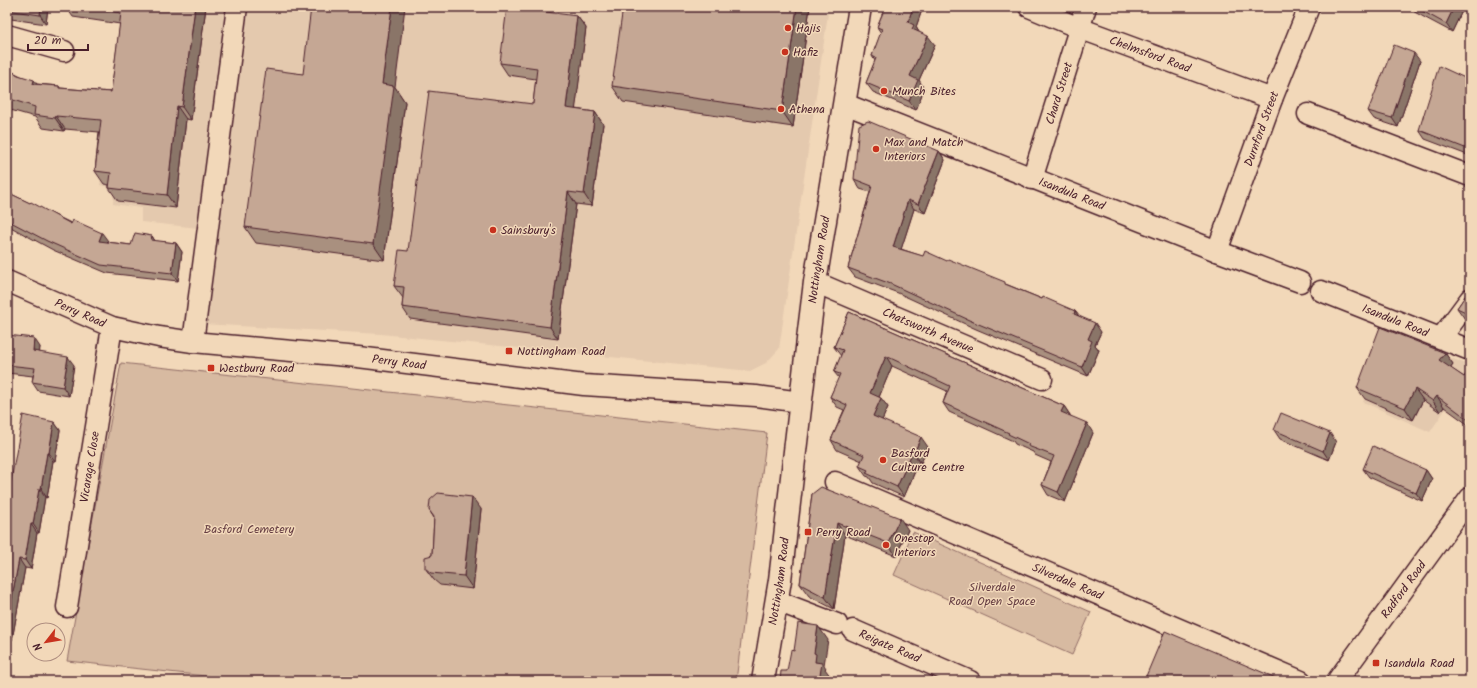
<svg xmlns="http://www.w3.org/2000/svg" width="1477" height="688" font-family="Kalam,sans-serif">
  <style>
    .built { fill: #e4c9ae }
    .green { fill: #d7baa1; stroke: #906c66 }
    .lines { fill: none; stroke-linecap: round; stroke-linejoin: round }
    .minor-casing { stroke: #4a1f2b; stroke-width: 23 }
    .major-casing { stroke: #4a1f2b; stroke-width: 25 }
    .minor { stroke: #f2d8b9; stroke-width: 20 }
    .major { stroke: #f2d8b9; stroke-width: 22 }
    .wall { fill: #a9907f; stroke: #4a1f2b }
    .shaded-wall { fill: #8a7568; stroke: #4a1f2b }
    .building { fill: #c5a794; stroke: #4a1f2b }
    .poi-dot { fill: #c8321e; stroke: #f2d8b9; stroke-width: 1.5 }
    .labels { text-anchor: middle; dominant-baseline: central; stroke-width: 3; stroke-linejoin: round; paint-order: stroke }
    .poi-label { font-size: 12px; fill: #4a1f2b; stroke: #f2d8b9; text-anchor: start }
    .street-label { font-size: 12px; fill: #4a1f2b; stroke: #f2d8b9 }
    .park-label { font-size: 12px; fill: #663e43; stroke: #f2d8b9 }
  </style>
  <rect width="100%" height="100%" fill="#f2d8b9"/>
  <filter id="ink" filterUnits="userSpaceOnUse"><feTurbulence type="fractalNoise" baseFrequency=".025" numOctaves="2"/><feDisplacementMap in="SourceGraphic" scale="8" xChannelSelector="R" yChannelSelector="G"/><feConvolveMatrix kernelMatrix="1 2 1 2 8 2 1 2 1" color-interpolation-filters="sRGB"/></filter>
  <g filter="url(#ink)">
    <path class="built" d="M 126,7 L 829,7 L 779,349 L 766,363 L 750,371 L 381,334 L 183,323 L 199,228 L 141,222 L 141,208 L 113,204 L 114,189 L 100,185 Z
      M 1389,331 L 1470,366 L 1470,373 L 1430,432 L 1363,402 Z"/>
    <path class="green" d="M 121,363 L 767,433 L 736,681 L 252,681 L 67,661 Z
      M 913,532 L 1091,612 L 1072,655 L 894,575 Z"/>
    <g class="lines">
      <defs>
        <g id="minor">
          <path id="s1" d="M 1029,7 L 1079,28 L 1272,99"/>
          <path d="M 7,35 L 64,51"/>
          <path id="s2" d="M 845,104 L 1217,251 L 1300,282"/>
          <path d="M 1308,114 L 1470,176"/>
          <path id="s3" d="M 1032,179 L 1086,7"/>
          <path id="s4" d="M 1217,251 L 1272,99 L 1309,7"/>
          <path id="s5" d="M 7,281 L 112,327 L 159,337 L 193,342 L 358,357 L 584,385 L 756,396 L 801,402"/>
          <path id="s6" d="M 815,282 L 1042,379"/>
          <path id="s7" d="M 1321,291 L 1470,350"/>
          <path d="M 1441,338 L 1470,299"/>
          <path d="M 193,342 L 237,7"/>
          <path id="s8" d="M 835,482 L 1301,681"/>
          <path d="M 777,601 L 837,624"/>
          <path id="s9" d="M 67,607 L 112,327"/>
          <path id="s10" d="M 853,630 L 970,681"/>
          <path id="s11" d="M 1337,681 L 1470,498"/>
        </g>
        <g id="major">
          <path id="s12" d="M 763,681 L 780,580 L 809,331 L 815,282 L 860,7"/>
        </g>
      </defs>
      <use href="#minor" class="minor-casing"/>
      <use href="#major" class="major-casing"/>
      <use href="#minor" class="minor"/>
      <use href="#major" class="major"/>
    </g>
    <path class="wall" d="M 7,7 L 48,7 L 46,24 L 11,19 L 7,13 Z
      M 66,7 L 206,7 L 191,120 L 186,119 L 176,208 L 118,201 L 109,188 L 109,185 L 104,184 L 95,171 L 99,132 L 65,129 L 64,131 L 43,128 L 35,117 L 7,109 L 7,69 L 37,84 L 59,86 L 60,88 L 111,92 L 120,24 L 73,17 Z
      M 810,7 L 793,127 L 623,102 L 612,86 Z
      M 880,7 L 923,7 L 916,27 L 919,32 L 935,45 L 919,80 L 924,89 L 916,110 L 873,92 L 866,83 L 875,61 L 872,56 L 881,33 L 877,27 L 883,12 L 880,8 Z
      M 1405,7 L 1462,7 L 1463,9 L 1452,32 Z
      M 577,16 L 586,28 L 575,109 L 595,112 L 603,124 L 592,206 L 576,204 L 558,339 L 410,319 L 402,307 L 403,298 L 394,286 L 408,251 L 533,104 L 536,79 L 508,75 L 500,63 Z
      M 1420,61 L 1398,127 L 1374,119 L 1368,111 Z
      M 303,74 L 395,87 L 405,102 L 384,260 L 256,243 L 245,227 Z
      M 1465,78 L 1467,81 L 1470,82 L 1470,156 L 1425,139 L 1419,130 Z
      M 939,151 L 945,160 L 925,213 L 914,209 L 901,249 L 1008,285 L 1042,299 L 1075,311 L 1079,316 L 1101,332 L 1095,345 L 1099,350 L 1088,376 L 976,329 L 898,293 L 855,277 L 848,268 L 870,192 L 860,189 L 854,179 Z
      M 7,192 L 108,241 L 107,242 L 131,245 L 152,236 L 155,241 L 176,243 L 182,252 L 178,281 L 107,273 L 53,250 L 7,225 Z
      M 1470,289 L 1470,326 L 1457,308 Z
      M 849,312 L 1064,406 L 1070,415 L 1070,416 L 1093,433 L 1065,502 L 1048,495 L 1042,485 L 1051,462 L 1035,455 L 1033,452 L 1015,444 L 1013,441 L 949,412 L 943,403 L 947,391 L 892,366 L 879,397 L 888,407 L 882,420 L 928,447 L 921,463 L 919,462 L 904,497 L 873,483 L 869,477 L 866,476 L 859,466 L 862,461 L 837,450 L 831,440 L 844,410 L 837,407 L 830,397 L 839,378 L 834,372 L 841,356 L 834,347 Z
      M 7,335 L 40,347 L 39,352 L 74,365 L 69,396 L 38,391 L 32,382 L 33,376 L 7,373 Z
      M 1445,353 L 1453,364 L 1450,368 L 1464,377 L 1470,371 L 1470,426 L 1444,407 L 1440,412 L 1423,400 L 1413,420 L 1365,399 L 1357,388 Z
      M 54,422 L 60,430 L 55,461 L 53,461 L 47,498 L 45,497 L 39,533 L 37,533 L 31,569 L 25,568 L 12,640 L 7,639 L 7,502 Z
      M 1274,430 L 1336,442 L 1329,460 L 1280,439 Z
      M 1363,469 L 1426,470 L 1432,479 L 1422,501 L 1369,477 Z
      M 812,494 L 908,530 L 896,556 L 845,535 L 834,609 L 809,596 L 800,584 Z
      M 481,509 L 473,589 L 440,585 L 434,580 L 425,568 L 432,555 L 434,518 L 429,510 Z"/>
    <path class="shaded-wall" d="M 41,7 L 48,7 L 46,24 L 40,15 Z
      M 195,7 L 206,7 L 191,120 L 182,107 Z
      M 392,7 L 405,7 L 395,87 L 405,102 L 384,260 L 373,244 L 382,84 Z
      M 797,7 L 810,7 L 793,127 L 782,111 Z
      M 913,7 L 923,7 L 916,27 L 920,34 L 919,38 L 908,22 Z
      M 1454,7 L 1462,7 L 1463,9 L 1452,32 L 1446,24 Z
      M 577,16 L 586,28 L 574,120 L 566,108 Z
      M 928,36 L 935,45 L 919,80 L 924,89 L 916,110 L 909,101 L 910,76 Z
      M 1414,53 L 1420,61 L 1398,127 L 1392,118 Z
      M 34,80 L 43,93 L 33,84 Z
      M 177,106 L 186,119 L 176,208 L 167,195 Z
      M 595,112 L 603,124 L 592,206 L 584,194 Z
      M 56,116 L 65,129 L 64,131 L 55,118 Z
      M 939,151 L 945,160 L 925,213 L 918,204 Z
      M 568,192 L 576,204 L 558,339 L 550,327 Z
      M 908,200 L 914,209 L 899,256 L 893,247 Z
      M 102,233 L 108,241 L 104,249 L 99,241 Z
      M 152,236 L 157,244 L 151,240 Z
      M 176,243 L 182,252 L 178,281 L 172,273 Z
      M 1075,311 L 1082,320 L 1074,314 Z
      M 1095,323 L 1101,332 L 1095,345 L 1099,350 L 1088,376 L 1082,367 L 1088,339 Z
      M 34,338 L 40,347 L 39,360 L 33,351 Z
      M 1445,353 L 1453,364 L 1447,371 L 1439,360 Z
      M 886,356 L 892,366 L 877,402 L 870,393 Z
      M 68,357 L 74,365 L 69,396 L 63,387 Z
      M 1415,389 L 1423,400 L 1413,420 L 1405,408 Z
      M 1437,396 L 1444,407 L 1440,412 L 1433,401 Z
      M 881,398 L 888,407 L 880,425 L 873,416 Z
      M 1064,406 L 1070,415 L 1068,422 L 1061,412 Z
      M 54,422 L 60,430 L 55,461 L 49,453 Z
      M 1087,423 L 1093,433 L 1065,502 L 1058,492 Z
      M 1330,433 L 1336,442 L 1329,460 L 1323,451 Z
      M 921,437 L 928,447 L 921,463 L 914,453 Z
      M 47,453 L 53,461 L 47,498 L 41,489 Z
      M 912,453 L 919,462 L 904,497 L 897,487 Z
      M 1426,470 L 1432,479 L 1422,501 L 1416,493 Z
      M 39,489 L 45,497 L 39,533 L 33,524 Z
      M 472,497 L 481,509 L 473,589 L 464,576 Z
      M 900,518 L 908,530 L 896,556 L 888,543 Z
      M 837,523 L 845,535 L 834,609 L 825,597 Z
      M 31,524 L 37,533 L 31,569 L 25,560 Z
      M 19,559 L 25,568 L 12,640 L 7,633 L 7,624 Z
      M 818,626 L 828,640 L 824,665 L 826,668 L 825,669 L 831,677 L 831,681 L 819,681 L 815,662 L 814,653 Z"/>
    <path class="building" d="M 7,7 L 41,7 L 40,15 L 7,10 Z
      M 84,7 L 195,7 L 182,107 L 177,106 L 167,195 L 109,188 L 111,173 L 95,171 L 101,120 L 56,116 L 55,118 L 34,115 L 35,107 L 7,98 L 7,69 L 18,75 L 34,80 L 33,84 L 59,86 L 59,88 L 111,92 L 121,13 Z
      M 311,7 L 392,7 L 382,84 L 394,86 L 373,244 L 245,227 L 266,69 L 303,74 Z
      M 507,7 L 577,16 L 566,108 L 595,112 L 584,194 L 568,192 L 550,327 L 402,307 L 404,287 L 394,286 L 399,250 L 408,251 L 429,91 L 533,104 L 537,68 L 500,63 Z
      M 623,7 L 797,7 L 782,111 L 612,86 Z
      M 880,7 L 913,7 L 908,22 L 914,25 L 912,29 L 928,36 L 910,76 L 918,80 L 909,101 L 866,83 L 876,58 L 872,56 L 882,29 L 877,27 L 884,10 L 880,8 Z
      M 1415,7 L 1454,7 L 1446,24 Z
      M 1394,45 L 1414,53 L 1392,118 L 1368,111 Z
      M 1439,66 L 1465,78 L 1464,79 L 1470,82 L 1470,150 L 1419,130 Z
      M 868,121 L 939,151 L 918,204 L 908,200 L 893,247 L 923,256 L 925,251 L 947,261 L 948,259 L 1005,282 L 1005,284 L 1042,299 L 1043,297 L 1075,311 L 1074,314 L 1095,323 L 1088,339 L 1092,341 L 1082,367 L 969,320 L 891,284 L 848,268 L 872,186 L 854,179 L 859,125 Z
      M 7,192 L 30,203 L 31,202 L 71,224 L 73,220 L 102,233 L 99,241 L 131,245 L 135,233 L 152,236 L 151,240 L 176,243 L 172,273 L 101,265 L 47,241 L 7,220 Z
      M 1470,289 L 1470,314 L 1457,308 Z
      M 849,312 L 1064,406 L 1061,412 L 1087,423 L 1058,492 L 1042,485 L 1054,456 L 1028,446 L 1029,444 L 1008,434 L 1009,433 L 943,403 L 950,386 L 886,356 L 870,393 L 881,398 L 873,416 L 921,437 L 914,453 L 912,453 L 897,487 L 866,473 L 868,470 L 859,466 L 864,455 L 831,440 L 847,405 L 830,397 L 840,374 L 834,372 L 843,350 L 834,347 Z
      M 1380,327 L 1445,353 L 1439,360 L 1464,377 L 1469,370 L 1470,371 L 1470,419 L 1469,420 L 1437,396 L 1433,401 L 1415,389 L 1405,408 L 1357,388 Z
      M 7,335 L 34,338 L 33,351 L 68,357 L 63,387 L 32,382 L 35,368 L 7,365 Z
      M 1281,413 L 1330,433 L 1323,451 L 1274,430 Z
      M 23,415 L 54,422 L 49,453 L 47,453 L 41,489 L 39,489 L 33,524 L 31,524 L 25,560 L 19,559 L 7,624 L 7,502 Z
      M 1373,446 L 1426,470 L 1416,493 L 1363,469 Z
      M 821,487 L 900,518 L 888,543 L 837,523 L 825,597 L 800,584 L 812,494 Z
      M 438,493 L 472,497 L 464,576 L 431,573 L 425,568 L 425,557 L 432,555 L 434,517 L 429,510 L 430,500 Z
      M 798,623 L 818,626 L 814,653 L 816,654 L 815,662 L 822,663 L 819,681 L 780,681 L 781,671 L 787,671 L 791,650 L 794,651 Z
      M 1165,631 L 1283,681 L 1144,681 Z"/>
  </g>
  <g class="poi-dot">
    <circle cx="788" cy="28" r="4"/>
    <circle cx="785" cy="52" r="4"/>
    <circle cx="884" cy="91" r="4"/>
    <circle cx="781" cy="109" r="4"/>
    <circle cx="876" cy="149" r="4"/>
    <circle cx="493" cy="230" r="4"/>
    <rect x="505" y="347" width="8" height="8" rx="2"/>
    <rect x="207" y="364" width="8" height="8" rx="2"/>
    <circle cx="883" cy="460" r="4"/>
    <rect x="804" y="528" width="8" height="8" rx="2"/>
    <circle cx="886" cy="545" r="4"/>
    <rect x="1372" y="659" width="8" height="8" rx="2"/>
  </g>
  <g class="labels">
    <g class="poi-label">
      <text x="796" y="28">Hajis</text>
      <text x="793" y="52">Hafiz</text>
      <text x="892" y="91">Munch Bites</text>
      <text x="789" y="109">Athena</text>
      <text x="884" y="142">Max and Match<tspan x="884" dy="14">Interiors</tspan></text>
      <text x="501" y="230">Sainsbury's</text>
      <text x="517" y="351">Nottingham Road</text>
      <text x="219" y="368">Westbury Road</text>
      <text x="891" y="453">Basford<tspan x="891" dy="14">Culture Centre</tspan></text>
      <text x="816" y="532">Perry Road</text>
      <text x="894" y="538">Onestop<tspan x="894" dy="14">Interiors</tspan></text>
      <text x="1384" y="663">Isandula Road</text>
    </g>
    <g class="street-label">
      <text stroke="none"><textPath href="#s1" startOffset="130">Chelmsford Road</textPath></text>
      <text stroke="none"><textPath href="#s3" startOffset="90">Chard Street</textPath></text>
      <text stroke="none"><textPath href="#s4" startOffset="130">Durnford Street</textPath></text>
      <text stroke="none"><textPath href="#s2" startOffset="244">Isandula Road</textPath></text>
      <text stroke="none"><textPath href="#s12" startOffset="425">Nottingham Road</textPath></text>
      <text stroke="none"><textPath href="#s5" startOffset="80">Perry Road</textPath></text>
      <text stroke="none"><textPath href="#s7" startOffset="80">Isandula Road</textPath></text>
      <text stroke="none"><textPath href="#s6" startOffset="123">Chatsworth Avenue</textPath></text>
      <text stroke="none"><textPath href="#s5" startOffset="404">Perry Road</textPath></text>
      <text stroke="none"><textPath href="#s9" startOffset="142">Vicarage Close</textPath></text>
      <text stroke="none"><textPath href="#s8" startOffset="253">Silverdale Road</textPath></text>
      <text stroke="none"><textPath href="#s12" startOffset="101">Nottingham Road</textPath></text>
      <text stroke="none"><textPath href="#s11" startOffset="113">Radford Road</textPath></text>
      <text stroke="none"><textPath href="#s10" startOffset="40">Reigate Road</textPath></text>
    </g>
    <g class="park-label">
      <text x="249" y="529">Basford Cemetery</text>
      <text x="992" y="587">Silverdale<tspan x="992" dy="14">Road Open Space</tspan></text>
    </g>
  </g>
  <rect width="1477" height="688" fill="none" stroke="#f2d8b9" stroke-width="24"/>
  <rect x="12" y="12" width="1453" height="664" fill="none" stroke="#4a1f2b" stroke-width="1.5" filter="url(#ink)"/>
  <g transform="translate(46 642) rotate(239)"><circle r="19" fill="#f2d8b9" stroke="#af8e80"/>
  <path d="M0-3L7 15L0 10L-7 15Z" fill="#c8321e"/>
  <text y="-6" font-size="11" font-weight="bold" text-anchor="middle" fill="#4a1f2b">N</text>
  </g>
  <path d="M28 44v6h60v-6" fill="none" stroke="#4a1f2b" stroke-width="2"/>
  <text x="34" y="44" font-size="12" fill="#4a1f2b" stroke="#f2d8b9" stroke-width="3" paint-order="stroke">20 m</text>
</svg>
